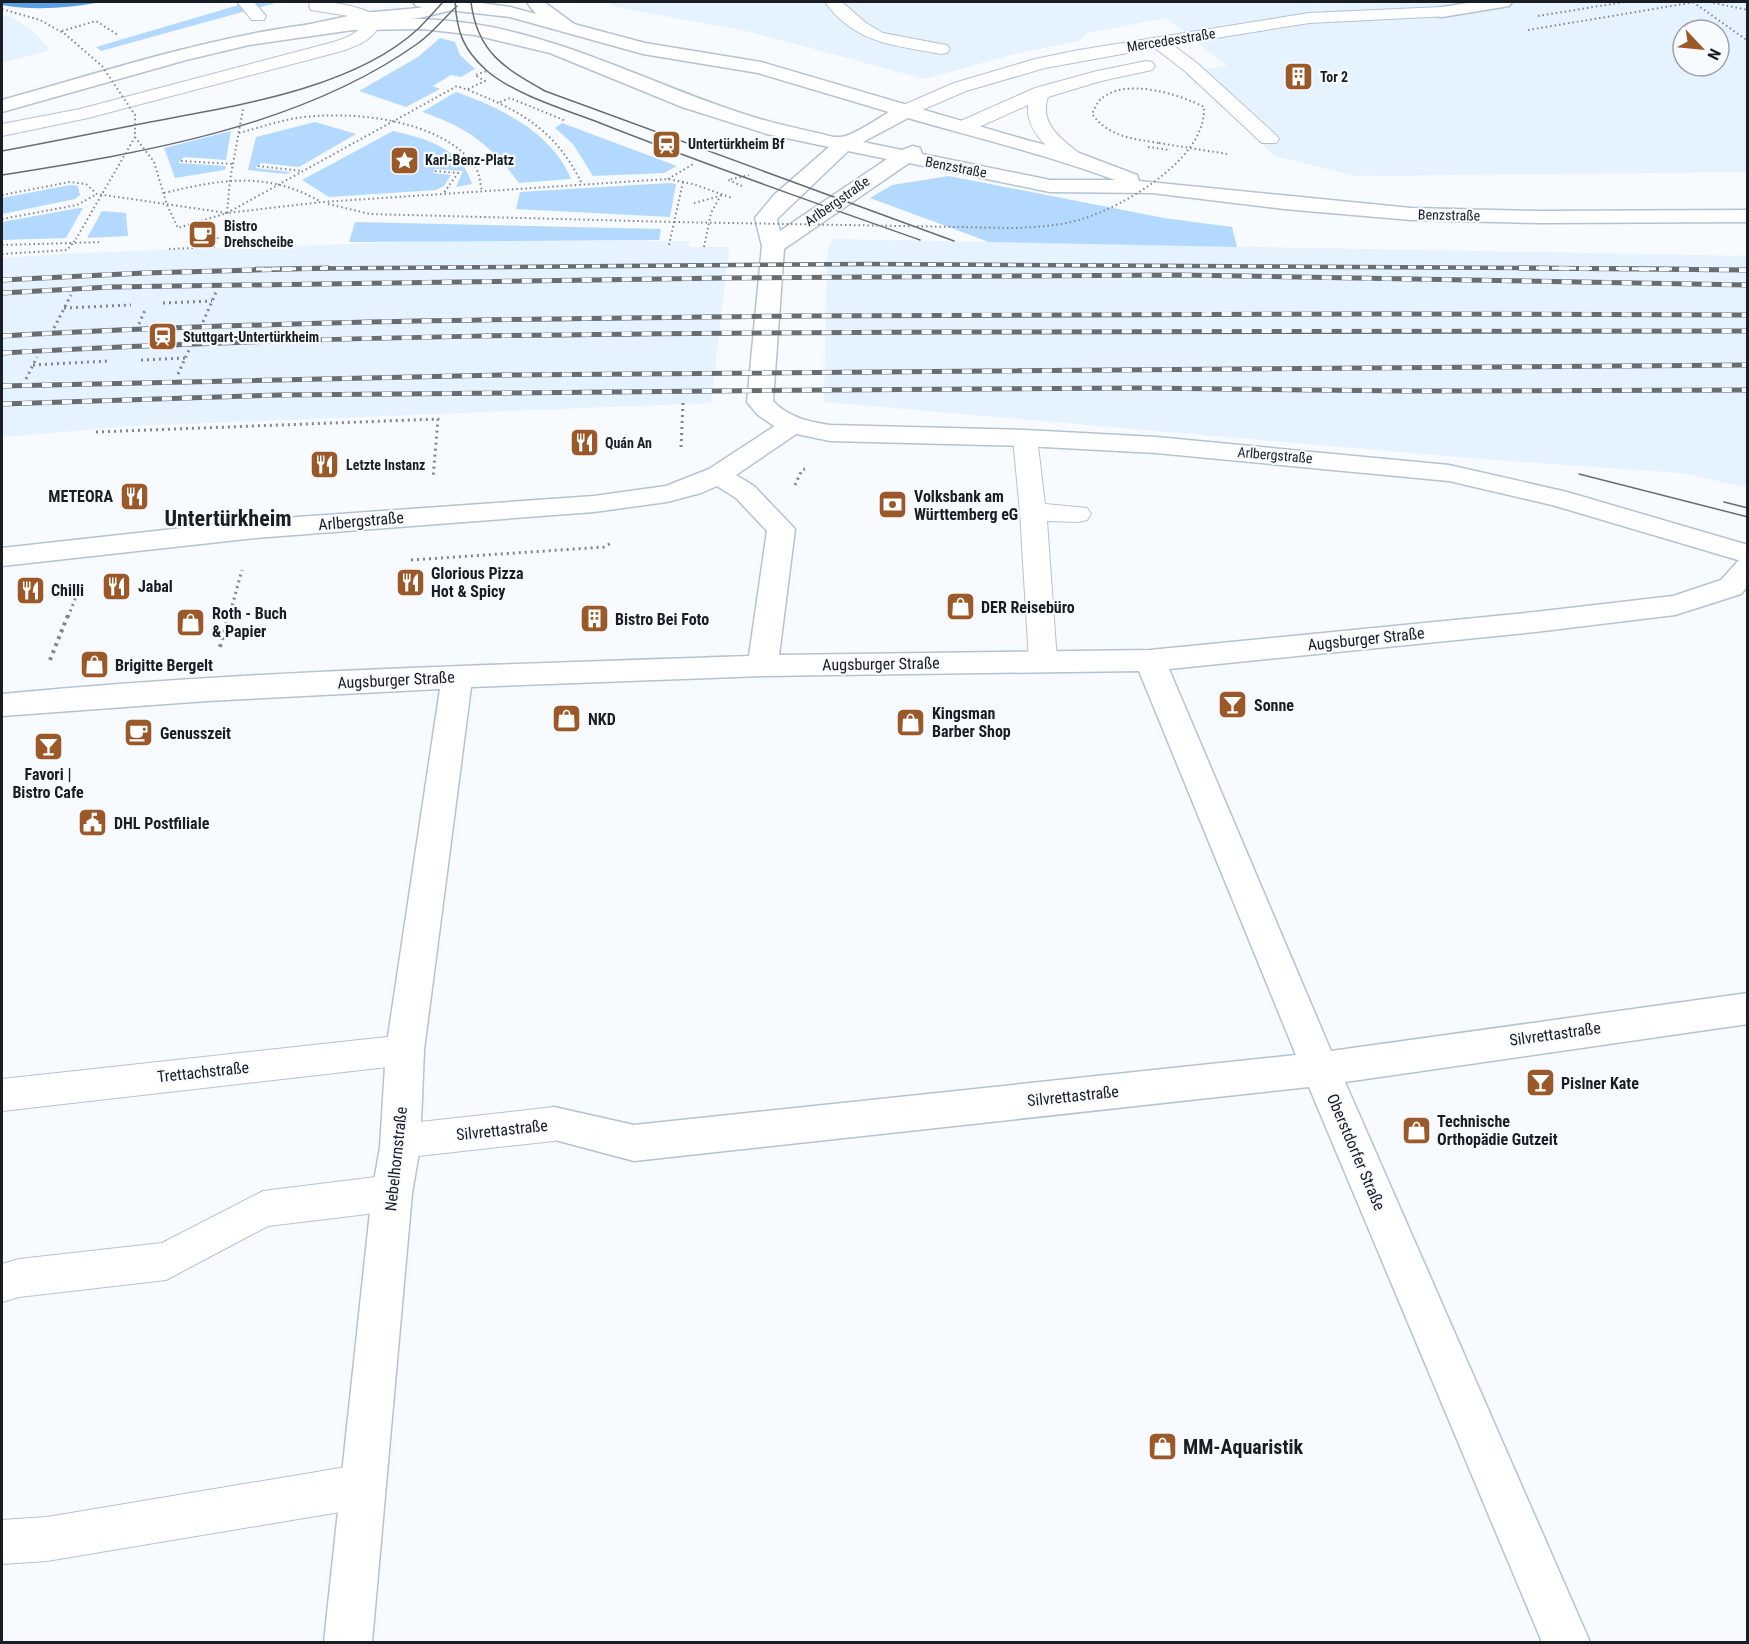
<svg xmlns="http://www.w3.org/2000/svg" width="1749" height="1644" font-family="'Roboto Condensed',sans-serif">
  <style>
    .built { fill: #e5f2ff; fill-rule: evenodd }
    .green { fill: #b4d9fe }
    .water { fill: #5ba0e2 }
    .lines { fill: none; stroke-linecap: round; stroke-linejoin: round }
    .service-casing { stroke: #b4c3d2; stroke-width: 2 }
    .minor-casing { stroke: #b4c3d2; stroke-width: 3 }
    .tertiary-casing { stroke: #b4c3d2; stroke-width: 3 }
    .secondary-casing { stroke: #b4c3d2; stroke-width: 3 }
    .path-far2 { stroke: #82878b; stroke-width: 2; stroke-dasharray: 1.5 3; stroke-linecap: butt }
    .path-far1 { stroke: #82878b; stroke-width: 3; stroke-dasharray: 2 4; stroke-linecap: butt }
    .path { stroke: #82878b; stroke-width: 4; stroke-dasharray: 3 4.5; stroke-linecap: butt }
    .service { fill: #fff; fill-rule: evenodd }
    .minor { fill: #fff; fill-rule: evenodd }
    .tertiary { fill: #fff; fill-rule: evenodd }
    .secondary { fill: #fff; fill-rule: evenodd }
    .tram { stroke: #686d72; stroke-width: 1.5 }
    .rail-far1-casing { stroke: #686d72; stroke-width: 4.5 }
    .rail-casing { stroke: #686d72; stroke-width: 5 }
    .rail-far1 { stroke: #f7fafe; stroke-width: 3; stroke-dasharray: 8; stroke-linecap: butt }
    .rail { stroke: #f7fafe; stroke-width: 4; stroke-dasharray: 10; stroke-linecap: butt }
    .path-bridge { stroke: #82878b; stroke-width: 2; stroke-dasharray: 1.5 3; stroke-linecap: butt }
    .labels { text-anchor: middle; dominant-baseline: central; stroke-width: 4.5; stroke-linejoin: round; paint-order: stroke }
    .far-street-label { font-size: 14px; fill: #181e23; stroke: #f7fafe }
    .far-poi-label { font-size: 14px; font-weight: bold; fill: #181e23; stroke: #f7fafe; text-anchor: start }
    .poi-label { font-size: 16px; font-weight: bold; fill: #181e23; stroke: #f7fafe; text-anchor: start }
    .street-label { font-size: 16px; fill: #181e23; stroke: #f7fafe }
    .near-poi-label { font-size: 20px; font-weight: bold; fill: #181e23; stroke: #f7fafe; text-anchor: start }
    .district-label { font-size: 22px; font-weight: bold; fill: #181e23; stroke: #f7fafe }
  </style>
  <rect width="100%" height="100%" fill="#f7fafe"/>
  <path class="built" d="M 608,2 L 1747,2 L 1747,172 L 1356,176 L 1275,156 L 1184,73 L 1227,66 L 1166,18 L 1087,33 L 1079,41 L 1014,54 L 925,79 L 751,32 L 616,7 ZM 1683,30 L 1719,30 L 1719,66 L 1683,66 Z
    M 2,15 L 12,17 L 32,30 L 50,50 L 2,63 Z
    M 833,239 L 1747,256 L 1747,487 L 1681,473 L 1469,458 L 824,402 L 827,263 L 828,247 Z
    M 438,241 L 690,241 L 689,247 L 729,247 L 711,403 L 132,426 L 2,437 L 2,258 L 78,253 Z"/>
  <path class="green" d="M 249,2 L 279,2 L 101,51 L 96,47 Z
    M 440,38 L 455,42 L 460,55 L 475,69 L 461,77 L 451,75 L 433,86 L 440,89 L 406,107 L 359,91 L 418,57 Z
    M 456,92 C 501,108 552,132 571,179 L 519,183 C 491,145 467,127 422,112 Z
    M 315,122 L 356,134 L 299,167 L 261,163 L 255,168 L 291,172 L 286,174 L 248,170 L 256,137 Z
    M 562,123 L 677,166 L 664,173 L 593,176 L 573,144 L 555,128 Z
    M 231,131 L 226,160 L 184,157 L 178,163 L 226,166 L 225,170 L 175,178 L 164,148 Z
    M 393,131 C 427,139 461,148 472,184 L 456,187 L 463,171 L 435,169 L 433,173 L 451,175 L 444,186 L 436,190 L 329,197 L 302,180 Z
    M 949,176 L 1164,218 L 1232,227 L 1237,247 L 989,242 L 870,198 L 892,185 Z
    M 670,183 L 676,184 L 670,217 L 516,209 L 520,192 Z
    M 70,185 L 78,186 L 80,195 L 75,199 L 2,214 L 2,198 Z
    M 79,208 L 83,208 L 66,238 L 2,240 L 2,222 Z
    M 102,211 L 126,213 L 128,236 L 87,238 Z
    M 355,222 L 661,229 L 659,240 L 349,242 Z"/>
  <path class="water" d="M 2,2 L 102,2 C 69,8 34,11 2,5 Z"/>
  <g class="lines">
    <defs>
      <path id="service" d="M 237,2 L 254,2 L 266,16 L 264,20 L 252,20 Z
        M 311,2 C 327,0 370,7 381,20 C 376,39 359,45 342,51 L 88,118 L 2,136 L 2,124 L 80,109 L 330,43 C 342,39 359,35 363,22 L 355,17 L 311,10 L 309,6 Z
        M 825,2 L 842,2 L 866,23 L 883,33 L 941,44 L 947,45 L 950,49 L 947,53 L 941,54 C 895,45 855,44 825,2 Z
        M 1442,7 L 1448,8 L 1450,12 L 1448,16 L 1309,23 L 1173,45 L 1198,64 L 1276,135 L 1279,139 L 1276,143 L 1262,143 L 1186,72 L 1155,48 L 1045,68 L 966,91 L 908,116 L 901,114 L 899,110 L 901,106 L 954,83 L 1035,59 L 1079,50 L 1309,13 Z
        M 1146,61 L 1152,62 L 1155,66 L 1152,70 L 1101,81 L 1048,97 C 1039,123 1060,138 1079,153 L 1082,157 L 1079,161 L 1065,161 C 1047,147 1026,131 1028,105 L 970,131 L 956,131 L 954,127 L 956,123 L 1035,88 L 1097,71 Z
        M 1025,431 L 1034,433 L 1037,438 L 1045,504 L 1087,508 L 1091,514 L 1087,520 L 1078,522 L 1047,521 L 1057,661 L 1053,668 L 1043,671 L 1033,668 L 1029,661 L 1020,512 L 1013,438 L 1016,433 Z
        M 405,1035 L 418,1039 L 423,1050 L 418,1061 L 405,1065 L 2,1111 L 2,1079 Z
        M 554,1107 L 567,1112 L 572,1124 L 567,1136 L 554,1141 L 418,1156 L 400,1164 L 387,1159 L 381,1147 L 387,1135 L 411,1123 Z
        M 392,1175 L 406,1180 L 411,1193 L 406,1206 L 392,1211 L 268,1226 L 166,1280 L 19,1297 L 2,1302 L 2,1264 L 19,1259 L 162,1243 L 263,1191 Z
        M 364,1464 L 379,1471 L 386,1486 L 379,1501 L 364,1508 L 47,1561 L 2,1564 L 2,1520 L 47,1517 Z"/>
      <path id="minor" d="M 1474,2 L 1512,2 L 1509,6 L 1503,7 L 1442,17 L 1436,16 L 1433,12 L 1436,8 Z
        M 793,417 L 802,420 L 806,425 L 802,430 L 736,475 L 754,486 L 795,529 L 779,655 L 1150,650 L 1535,612 L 1673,596 L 1721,580 L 1738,561 L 1748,559 L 1748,586 L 1741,594 L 1675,615 L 1535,632 L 1169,669 L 1331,1051 L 1748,993 L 1748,1024 L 1345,1082 L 1590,1642 L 1542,1642 L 1309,1087 L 634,1161 L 540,1136 L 535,1124 L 540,1112 L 554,1107 L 634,1125 L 1296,1055 L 1139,671 L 763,676 L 471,687 L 424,1050 L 420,1147 L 412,1193 L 372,1642 L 324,1642 L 372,1193 L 380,1147 L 386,1050 L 440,689 L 207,701 L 2,716 L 2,694 C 250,670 500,665 749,656 L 767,531 L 736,498 L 717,486 L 701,493 L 667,502 L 594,512 L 255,538 L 2,566 L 2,548 L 255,520 L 594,496 L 666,486 L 709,469 L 784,420 Z"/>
      <path id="tertiary" d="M 444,2 L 472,2 L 469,6 L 419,18 L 362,23 L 312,34 L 306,33 L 303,29 L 306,25 L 362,13 L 419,8 Z
        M 527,2 L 544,2 L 577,26 L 574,30 C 558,34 534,15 527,2 Z"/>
      <path id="secondary" d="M 413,2 L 474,2 L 510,7 L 645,43 L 761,62 L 1030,141 L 1079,153 L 1137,175 L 1139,181 L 1411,208 L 1540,211 L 1748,210 L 1748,222 L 1540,223 L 1411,220 L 1284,209 L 1152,193 L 1050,192 L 909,163 L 784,249 L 773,401 C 788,417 809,422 830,425 L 1025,430 L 1156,437 L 1449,465 L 1567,492 L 1748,545 L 1748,563 L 1552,505 L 1449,481 L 1156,453 L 1025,446 L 830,441 L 792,433 L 774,426 L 758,415 L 747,402 L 762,246 L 755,218 L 774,195 L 829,147 L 767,134 L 682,107 L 550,53 L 475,35 L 423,29 L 353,30 L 249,45 L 186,60 L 2,112 L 2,100 C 153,58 314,0 474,24 C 570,39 658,87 750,116 C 772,123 795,128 817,133 C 824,134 833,138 840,137 C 851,137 879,118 889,112 L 758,73 L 643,54 L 510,17 L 422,7 L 416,6 ZM 908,118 C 977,138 1048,155 1115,180 L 1050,180 L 922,154 L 920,148 L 913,146 L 902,150 L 863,142 ZM 848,151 L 887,159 L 780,231 L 777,219 Z"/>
    </defs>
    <use href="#service" class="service-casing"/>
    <use href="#minor" class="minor-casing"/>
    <use href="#tertiary" class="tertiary-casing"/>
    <use href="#secondary" class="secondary-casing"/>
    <path class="path-far2" d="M 1693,2 L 1748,41
      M 1709,2 L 1748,10
      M 1538,16 L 1624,2
      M 1528,30 L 1696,2
      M 62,31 L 96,21 L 118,35
      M 468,89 L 485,81 L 475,75 L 487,71
      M 500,102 L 510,98 L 566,121
      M 239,133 C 258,128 278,121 297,118 C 350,110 441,119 474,165 C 480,173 480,183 482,192
      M 1159,143 L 1227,154
      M 1148,147 L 1170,150
      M 181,161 L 233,164
      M 154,162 L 167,205 L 178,228 L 227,213 L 457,86 C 514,107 555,127 582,184
      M 258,166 L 302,171
      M 435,171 L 458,173 L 443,194
      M 668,179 L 695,163
      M 742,186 L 728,180 L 749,175
      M 164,193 C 221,179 268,171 321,202
      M 2,195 L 70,182 L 86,184 L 97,194 L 227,213 L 322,202 L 668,179 L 693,184 L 732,198
      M 694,203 L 720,196
      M 328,204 L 370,214 L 674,222
      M 227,213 L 230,180 L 243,109
      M 2,219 L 77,205 L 97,194
      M 2,245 L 73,243 L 76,239
      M 669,245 L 683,182
      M 704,247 L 711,213 L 721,195
      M 169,249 L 214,247 L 218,237 L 192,238
      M 2,254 L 67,250 L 73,243 L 102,242"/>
    <path class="path-far1" d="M 163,303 L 212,301
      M 64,308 L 131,305
      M 203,322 L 217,290
      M 139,324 L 145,310
      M 54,328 L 71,295
      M 141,360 L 186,358
      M 33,365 L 108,361
      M 178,374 L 189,350
      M 26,379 L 37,357
      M 96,432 L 438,419 L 433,478
      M 681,447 L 683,403
      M 795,485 L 802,470 L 805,469
      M 411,560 L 604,547 L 611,543
      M 68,617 L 79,589
      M 229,617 L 242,570"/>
    <path class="path" d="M 220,647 L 229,615
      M 50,660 L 68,615"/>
    <use href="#service" class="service"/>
    <use href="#minor" class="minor"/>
    <use href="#tertiary" class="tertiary"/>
    <use href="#secondary" class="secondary"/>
    <path class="tram" d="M 455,2 C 457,32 463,49 486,70 C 513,94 566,110 600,123 C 706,165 813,202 920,240
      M 471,2 C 477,52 504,68 545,91 L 954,241
      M 2,151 C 51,142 100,132 150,122 C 234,106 353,89 418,29 C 427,20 435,11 443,2
      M 2,175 C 141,153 300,127 417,44 C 432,34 444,18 457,6
      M 1579,474 L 1748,517
      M 1724,502 L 1748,508"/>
    <defs>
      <path id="rail-far1" d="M 256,269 L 866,264 L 1689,269"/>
      <path id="rail" d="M 1519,268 L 1748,270
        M 2,280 L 144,273 L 328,268
        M 2,293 L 110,287 L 724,278 L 1180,275 L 1748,285
        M 2,336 C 265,321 528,319 791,316 C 1110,314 1429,313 1748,315
        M 2,353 C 318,335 633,333 949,332 C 1216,331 1482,330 1748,331
        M 2,386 L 502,375 L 1748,365
        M 2,404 L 279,395 L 824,390 L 1139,388 L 1407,391 L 1748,390"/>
    </defs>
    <use href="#rail-far1" class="rail-far1-casing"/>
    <use href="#rail" class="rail-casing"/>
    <use href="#rail-far1" class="rail-far1"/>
    <use href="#rail" class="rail"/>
    <path class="path-bridge" d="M 2,9 L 40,20 L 65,34 L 102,66 L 135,115 L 135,137 L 76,239
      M 135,137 L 154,162
      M 674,222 L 1014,228 C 1037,227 1060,226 1082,219 C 1125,206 1207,158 1204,107 C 1179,94 1122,76 1099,101 C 1096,105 1094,110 1092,114 C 1109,137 1133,139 1159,143"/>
  </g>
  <defs>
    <symbol id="building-square" viewBox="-11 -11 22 22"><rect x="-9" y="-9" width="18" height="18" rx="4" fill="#9b5829" stroke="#f7fafe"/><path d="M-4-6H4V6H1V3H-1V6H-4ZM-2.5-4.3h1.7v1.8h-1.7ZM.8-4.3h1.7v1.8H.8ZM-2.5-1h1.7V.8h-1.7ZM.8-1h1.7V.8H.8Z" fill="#fff"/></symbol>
    <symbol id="station-square" viewBox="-11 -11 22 22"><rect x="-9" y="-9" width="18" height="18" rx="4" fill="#9b5829" stroke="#f7fafe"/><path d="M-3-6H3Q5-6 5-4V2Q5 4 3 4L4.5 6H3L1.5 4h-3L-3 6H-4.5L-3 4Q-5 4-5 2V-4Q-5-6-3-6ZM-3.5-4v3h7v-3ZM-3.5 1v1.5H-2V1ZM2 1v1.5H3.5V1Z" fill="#fff"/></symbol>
    <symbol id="sight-square" viewBox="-11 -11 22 22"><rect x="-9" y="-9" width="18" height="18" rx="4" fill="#9b5829" stroke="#f7fafe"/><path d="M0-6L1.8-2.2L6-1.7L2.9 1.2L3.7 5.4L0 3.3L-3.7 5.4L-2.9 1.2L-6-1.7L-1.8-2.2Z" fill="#fff"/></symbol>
    <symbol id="cafe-square" viewBox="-11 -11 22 22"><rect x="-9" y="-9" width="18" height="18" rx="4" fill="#9b5829" stroke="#f7fafe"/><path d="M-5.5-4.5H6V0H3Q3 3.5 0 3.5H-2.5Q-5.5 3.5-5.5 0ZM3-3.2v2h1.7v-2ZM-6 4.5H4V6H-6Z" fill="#fff"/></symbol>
    <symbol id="restaurant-square" viewBox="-11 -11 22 22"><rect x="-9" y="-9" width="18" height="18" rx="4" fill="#9b5829" stroke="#f7fafe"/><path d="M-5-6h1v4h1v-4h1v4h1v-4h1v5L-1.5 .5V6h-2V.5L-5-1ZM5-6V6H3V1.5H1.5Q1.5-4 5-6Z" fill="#fff"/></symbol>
    <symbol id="bank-square" viewBox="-11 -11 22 22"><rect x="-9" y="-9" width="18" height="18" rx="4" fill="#9b5829" stroke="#f7fafe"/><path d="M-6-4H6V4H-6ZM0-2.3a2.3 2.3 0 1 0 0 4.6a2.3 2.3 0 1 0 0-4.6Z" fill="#fff"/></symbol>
    <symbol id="shop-square" viewBox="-11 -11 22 22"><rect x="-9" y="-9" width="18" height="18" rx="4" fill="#9b5829" stroke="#f7fafe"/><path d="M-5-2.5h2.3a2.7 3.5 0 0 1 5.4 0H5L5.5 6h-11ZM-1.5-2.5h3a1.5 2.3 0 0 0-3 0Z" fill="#fff"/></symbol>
    <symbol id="bar-square" viewBox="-11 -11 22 22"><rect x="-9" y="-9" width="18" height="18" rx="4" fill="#9b5829" stroke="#f7fafe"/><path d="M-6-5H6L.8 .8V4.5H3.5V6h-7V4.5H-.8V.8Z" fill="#fff"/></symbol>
    <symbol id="civic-square" viewBox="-11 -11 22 22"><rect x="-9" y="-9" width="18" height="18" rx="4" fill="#9b5829" stroke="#f7fafe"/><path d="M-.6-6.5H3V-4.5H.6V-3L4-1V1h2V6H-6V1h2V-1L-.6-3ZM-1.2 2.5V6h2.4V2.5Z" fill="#fff"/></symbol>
  </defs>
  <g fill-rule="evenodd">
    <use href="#building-square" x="1282" y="60" width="33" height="33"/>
    <use href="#station-square" x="650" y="128" width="33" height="33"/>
    <use href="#sight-square" x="388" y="144" width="33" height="33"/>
    <use href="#cafe-square" x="186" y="218" width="33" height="33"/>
    <use href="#station-square" x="146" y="320" width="33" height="33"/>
    <use href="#restaurant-square" x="568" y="426" width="33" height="33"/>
    <use href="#restaurant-square" x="308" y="448" width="33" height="33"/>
    <use href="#restaurant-square" x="118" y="480" width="33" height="33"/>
    <use href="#bank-square" x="876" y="488" width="33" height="33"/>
    <use href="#restaurant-square" x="394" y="566" width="33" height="33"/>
    <use href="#restaurant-square" x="100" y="570" width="33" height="33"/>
    <use href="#restaurant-square" x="14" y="574" width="33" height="33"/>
    <use href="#shop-square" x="944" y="590" width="33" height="33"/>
    <use href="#building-square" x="578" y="602" width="33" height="33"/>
    <use href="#shop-square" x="174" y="606" width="33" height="33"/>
    <use href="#shop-square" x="78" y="648" width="33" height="33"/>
    <use href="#bar-square" x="1216" y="688" width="33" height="33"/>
    <use href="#shop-square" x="550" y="702" width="33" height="33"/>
    <use href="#shop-square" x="894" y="706" width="33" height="33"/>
    <use href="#cafe-square" x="122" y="716" width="33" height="33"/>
    <use href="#bar-square" x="32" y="730" width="33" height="33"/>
    <use href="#civic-square" x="76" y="806" width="33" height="33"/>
    <use href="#bar-square" x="1524" y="1066" width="33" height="33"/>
    <use href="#shop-square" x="1400" y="1114" width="33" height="33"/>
    <use href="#shop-square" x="1146" y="1430" width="33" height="33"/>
  </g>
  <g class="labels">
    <g class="far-street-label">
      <text transform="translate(1171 40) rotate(-9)">Mercedesstraße</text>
      <text transform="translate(956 167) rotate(11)">Benzstraße</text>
      <text transform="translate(837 201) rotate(-35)">Arlbergstraße</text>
      <text transform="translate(1449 215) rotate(1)">Benzstraße</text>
      <text transform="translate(1275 455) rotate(5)">Arlbergstraße</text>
    </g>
    <g class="far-poi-label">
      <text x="1320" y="77">Tor 2</text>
      <text x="688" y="144">Untertürkheim Bf</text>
      <text x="425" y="160">Karl-Benz-Platz</text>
      <text x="224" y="226">Bistro<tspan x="224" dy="16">Drehscheibe</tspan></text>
      <text x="183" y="337">Stuttgart-Untertürkheim</text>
      <text x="605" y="443">Quán An</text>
      <text x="346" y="465">Letzte Instanz</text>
    </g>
    <g class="poi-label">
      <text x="113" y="496" text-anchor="end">METEORA</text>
      <text x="914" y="496">Volksbank am<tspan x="914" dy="18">Württemberg eG</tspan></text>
      <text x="431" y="573">Glorious Pizza<tspan x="431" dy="18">Hot &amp; Spicy</tspan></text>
      <text x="138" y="586">Jabal</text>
      <text x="51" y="590">Chilli</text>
      <text x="981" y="607">DER Reisebüro</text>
      <text x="212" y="613">Roth - Buch<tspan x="212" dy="18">&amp; Papier</tspan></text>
      <text x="615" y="619">Bistro Bei Foto</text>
      <text x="115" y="665">Brigitte Bergelt</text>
      <text x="1254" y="705">Sonne</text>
      <text x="932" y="713">Kingsman<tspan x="932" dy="18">Barber Shop</tspan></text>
      <text x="588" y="719">NKD</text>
      <text x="160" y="733">Genusszeit</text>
      <text x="48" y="774" text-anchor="middle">Favori |<tspan x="48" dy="18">Bistro Cafe</tspan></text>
      <text x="114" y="823">DHL Postfiliale</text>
      <text x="1561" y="1083">Pislner Kate</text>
      <text x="1437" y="1121">Technische<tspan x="1437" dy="18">Orthopädie Gutzeit</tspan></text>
    </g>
    <g class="street-label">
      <text transform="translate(361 521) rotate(-5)">Arlbergstraße</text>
      <text transform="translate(1366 639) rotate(-6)">Augsburger Straße</text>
      <text transform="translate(881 664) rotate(-1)">Augsburger Straße</text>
      <text transform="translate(396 680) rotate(-3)">Augsburger Straße</text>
      <text transform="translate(1555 1034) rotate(-8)">Silvrettastraße</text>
      <text transform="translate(203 1072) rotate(-6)">Trettachstraße</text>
      <text transform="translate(1073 1096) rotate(-6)">Silvrettastraße</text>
      <text transform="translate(502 1130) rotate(-6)">Silvrettastraße</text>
      <text transform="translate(1356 1152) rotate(67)">Oberstdorfer Straße</text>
      <text transform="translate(396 1159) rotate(-84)">Nebelhornstraße</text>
    </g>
    <g class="near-poi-label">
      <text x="1183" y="1447">MM-Aquaristik</text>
    </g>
    <g class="district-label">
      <text x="228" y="518">Untertürkheim</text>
    </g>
  </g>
  <rect width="1749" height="1644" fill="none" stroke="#181e23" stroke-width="6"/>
  <g transform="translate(1701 48) rotate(116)"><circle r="28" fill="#f7fafe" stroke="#9ea2a6" stroke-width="1.5"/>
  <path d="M0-4.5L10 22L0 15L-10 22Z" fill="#9b5829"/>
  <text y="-9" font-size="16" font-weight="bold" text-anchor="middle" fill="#181e23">N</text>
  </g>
</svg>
